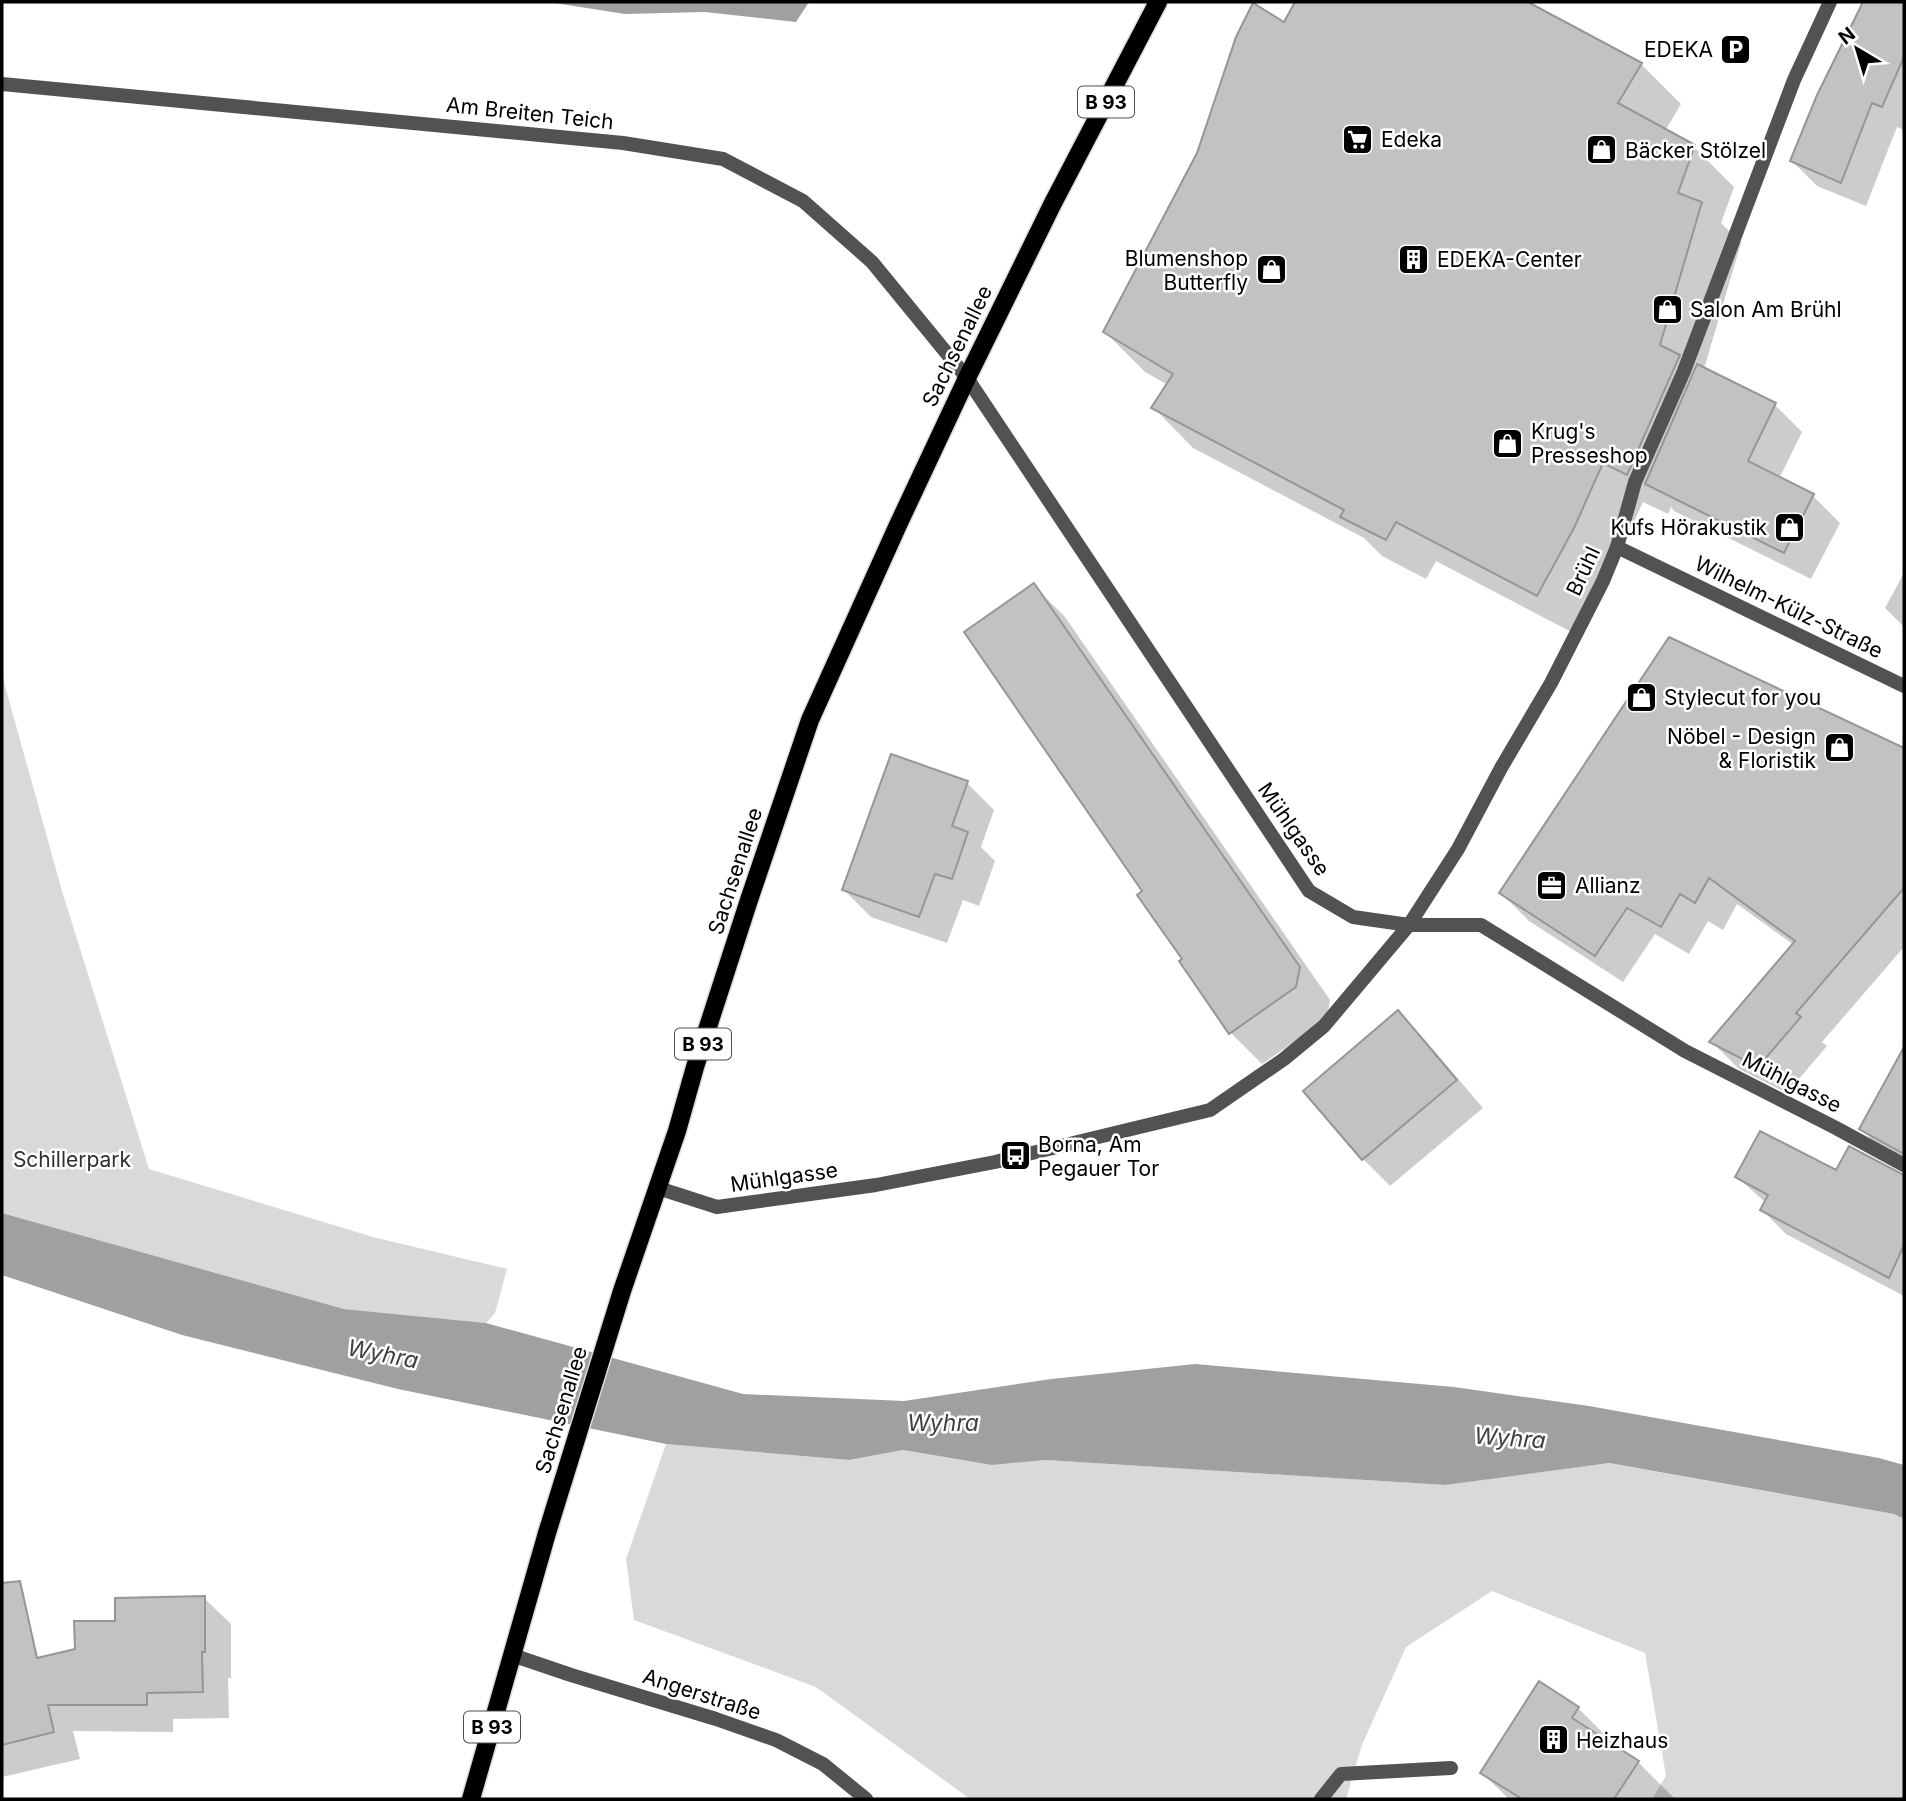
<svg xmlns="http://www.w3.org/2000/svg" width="1906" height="1801" font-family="Inter,sans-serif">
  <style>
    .green { fill: #d9d9d9 }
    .water { fill: #a0a0a0 }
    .shadow { fill: #0003 }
    .building { fill: #c2c2c2; stroke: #969696; stroke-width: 2 }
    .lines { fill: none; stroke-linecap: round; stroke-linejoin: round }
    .primary-casing { stroke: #dbdbdb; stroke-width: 21 }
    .service { stroke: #525252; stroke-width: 14 }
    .minor { stroke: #525252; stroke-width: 14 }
    .primary { stroke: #000; stroke-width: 18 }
    .labels { text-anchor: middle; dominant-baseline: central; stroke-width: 5; stroke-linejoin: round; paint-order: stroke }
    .shield { fill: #fff; stroke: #4c4c4c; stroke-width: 2 }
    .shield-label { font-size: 19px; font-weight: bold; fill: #000 }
    .poi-label { font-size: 21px; fill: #000; stroke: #fff; text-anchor: start }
    .street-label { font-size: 21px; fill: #000; stroke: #fff }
    .park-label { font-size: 21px; fill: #303030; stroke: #fff }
    .water-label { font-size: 23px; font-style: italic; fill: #414141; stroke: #fff }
  </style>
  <rect width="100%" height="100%" fill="#fff"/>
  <path class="green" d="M 2,675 L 62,891 L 149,1169 L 373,1237 L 507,1269 L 495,1313 L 486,1323 L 344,1309 L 2,1213 Z
    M 666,1444 L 849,1460 L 903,1450 L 992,1465 L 1046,1460 L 1445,1485 L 1608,1463 L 1894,1514 L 1904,1519 L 1904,1799 L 1652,1799 L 1666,1776 L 1645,1653 L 1492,1591 L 1406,1647 L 1362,1745 L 1346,1799 L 970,1799 L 816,1687 L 634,1620 L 626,1559 Z"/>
  <path class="water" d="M 548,2 L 809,2 L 796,22 L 705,12 L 625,14 Z
    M 2,1213 L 344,1309 L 486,1323 L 743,1394 L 904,1401 L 1051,1379 L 1195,1364 L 1454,1387 L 1589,1406 L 1879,1458 L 1904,1465 L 1904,1519 L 1894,1514 L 1609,1463 L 1445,1485 L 1046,1460 L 992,1465 L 903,1450 L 849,1460 L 666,1444 L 398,1389 L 182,1335 L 2,1275 Z"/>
  <path class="shadow" d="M 1297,2 L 1525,2 L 1641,64 L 1681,104 L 1665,131 L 1694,147 L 1734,187 L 1721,223 L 1741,243 L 1704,369 L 1775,405 L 1802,432 L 1779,479 L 1812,495 L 1840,523 L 1811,579 L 1674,511 L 1671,507 L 1668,514 L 1643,502 L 1613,568 L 1577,635 L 1436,561 L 1426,579 L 1382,556 L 1364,538 L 1193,448 L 1154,408 L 1168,385 L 1145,372 L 1105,332 Z
    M 1874,2 L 1904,2 L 1904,130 L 1897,127 L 1866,206 L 1817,186 L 1792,161 L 1863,28 Z
    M 1904,573 L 1904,627 L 1885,608 Z
    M 1033,585 L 1065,617 L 1330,1000 L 1327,1019 L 1262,1064 L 1231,1033 L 1184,959 L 1145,892 Z
    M 1669,639 L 1904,750 L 1904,947 L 1822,1042 L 1827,1046 L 1787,1093 L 1739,1069 L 1711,1041 L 1794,945 L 1737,904 L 1723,930 L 1708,921 L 1689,954 L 1655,934 L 1623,982 L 1529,921 L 1501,893 Z
    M 967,783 L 994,810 L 981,847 L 995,861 L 979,906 L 963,900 L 947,943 L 871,917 L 844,890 Z
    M 1398,1013 L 1425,1040 L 1483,1108 L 1390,1186 L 1363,1159 Z
    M 1904,1051 L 1904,1164 L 1885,1153 L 1861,1129 Z
    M 1837,1173 L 1904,1176 L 1904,1296 L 1786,1234 L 1762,1210 L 1766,1203 L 1737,1177 Z
    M 204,1598 L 231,1624 L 231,1678 L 228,1678 L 229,1718 L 173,1719 L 173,1732 L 73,1731 L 80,1759 L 2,1777 L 2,1668 L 77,1650 L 117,1622 Z
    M 1578,1708 L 1618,1748 L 1638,1762 L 1675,1799 L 1509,1799 L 1482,1773 Z"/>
  <path class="building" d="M 1295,2 L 1528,2 L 1642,63 L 1618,103 L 1695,145 L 1678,193 L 1702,202 L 1660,345 L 1680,355 L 1627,475 L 1603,463 L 1574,528 L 1537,596 L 1396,522 L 1386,540 L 1340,517 L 1344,510 L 1151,408 L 1173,374 L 1103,332 L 1197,153 L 1236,37 L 1253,3 L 1284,22 Z
    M 1863,2 L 1904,2 L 1904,57 L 1882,107 L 1872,103 L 1841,183 L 1790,161 L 1817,95 Z
    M 1697,364 L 1776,403 L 1748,461 L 1814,494 L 1784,553 L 1645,484 Z
    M 1034,583 L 1300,967 L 1296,987 L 1229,1034 L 1179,961 L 1182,959 L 1137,895 L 1142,891 L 964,632 Z
    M 1669,637 L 1904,748 L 1904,888 L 1796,1013 L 1801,1017 L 1758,1067 L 1709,1042 L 1795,941 L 1709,878 L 1695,903 L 1680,894 L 1661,927 L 1627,908 L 1595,956 L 1499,893 Z
    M 891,754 L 968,781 L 952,826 L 968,832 L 952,879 L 935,874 L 919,917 L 842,890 Z
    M 1398,1010 L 1457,1080 L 1362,1160 L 1303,1091 Z
    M 1904,1047 L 1904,1154 L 1859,1129 Z
    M 1760,1131 L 1836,1170 L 1849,1146 L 1904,1175 L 1904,1245 L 1889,1278 L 1760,1210 L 1768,1195 L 1735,1177 Z
    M 20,1581 L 37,1658 L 75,1649 L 74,1621 L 115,1621 L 115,1598 L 205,1596 L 205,1652 L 202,1652 L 203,1692 L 147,1693 L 147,1705 L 48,1705 L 54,1732 L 2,1745 L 2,1583 Z
    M 1539,1681 L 1579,1707 L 1572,1718 L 1639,1761 L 1614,1799 L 1522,1799 L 1480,1773 Z"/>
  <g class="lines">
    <defs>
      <path id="primary" d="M 471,1799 L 547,1533 L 622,1291 L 677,1131 L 695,1067 L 749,900 L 810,720 L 898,525 L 967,378 L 1053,203 L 1158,2"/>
    </defs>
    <use href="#primary" class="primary-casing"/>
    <path class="service" d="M 1321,1799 L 1341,1774 L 1451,1768"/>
    <path class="minor" d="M 2,84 L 623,143 L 723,159 L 803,201 L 872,262 L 967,378 L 1309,891 L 1353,917 L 1409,925 L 1481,925 L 1685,1051 L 1836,1128 L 1904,1165
      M 1617,547 L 1904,686
      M 658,1188 L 717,1207 L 876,1185 L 995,1162 L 1210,1110 L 1284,1059 L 1324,1026 L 1409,925 L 1458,849 L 1501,768 L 1551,683 L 1603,581 L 1617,547 L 1635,482 L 1684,371 L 1794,80 L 1830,2
      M 512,1655 L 571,1675 L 716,1719 L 776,1740 L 823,1764 L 866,1799"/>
    <use href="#primary" class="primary"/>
  </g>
  <defs>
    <symbol id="parking-square" viewBox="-11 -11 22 22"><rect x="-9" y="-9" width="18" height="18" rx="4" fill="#000" stroke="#fff"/><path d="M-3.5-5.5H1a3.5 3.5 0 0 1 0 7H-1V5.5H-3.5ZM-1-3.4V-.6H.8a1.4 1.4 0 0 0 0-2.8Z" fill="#fff"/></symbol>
    <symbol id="supermarket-square" viewBox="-11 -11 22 22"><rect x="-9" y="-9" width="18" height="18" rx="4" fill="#000" stroke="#fff"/><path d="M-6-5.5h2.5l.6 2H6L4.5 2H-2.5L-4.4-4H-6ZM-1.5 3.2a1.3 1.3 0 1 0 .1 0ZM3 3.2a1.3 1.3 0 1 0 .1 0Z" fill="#fff"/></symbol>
    <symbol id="shop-square" viewBox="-11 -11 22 22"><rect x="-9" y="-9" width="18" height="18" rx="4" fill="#000" stroke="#fff"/><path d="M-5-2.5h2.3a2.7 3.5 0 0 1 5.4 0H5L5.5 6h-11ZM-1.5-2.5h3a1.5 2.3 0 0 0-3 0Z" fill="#fff"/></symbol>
    <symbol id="building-square" viewBox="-11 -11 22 22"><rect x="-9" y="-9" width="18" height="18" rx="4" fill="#000" stroke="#fff"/><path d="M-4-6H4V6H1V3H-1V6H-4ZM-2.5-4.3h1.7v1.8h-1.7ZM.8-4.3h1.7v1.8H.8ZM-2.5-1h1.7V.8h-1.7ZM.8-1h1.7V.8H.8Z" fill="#fff"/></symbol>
    <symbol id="office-square" viewBox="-11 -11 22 22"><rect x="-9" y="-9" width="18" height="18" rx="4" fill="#000" stroke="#fff"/><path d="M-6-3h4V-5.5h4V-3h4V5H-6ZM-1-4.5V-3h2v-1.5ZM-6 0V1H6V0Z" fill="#fff"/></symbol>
    <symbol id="bus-square" viewBox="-11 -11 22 22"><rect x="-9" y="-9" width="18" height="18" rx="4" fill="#000" stroke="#fff"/><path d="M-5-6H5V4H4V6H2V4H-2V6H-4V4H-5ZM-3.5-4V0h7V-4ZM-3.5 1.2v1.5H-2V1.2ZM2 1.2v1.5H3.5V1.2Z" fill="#fff"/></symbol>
  </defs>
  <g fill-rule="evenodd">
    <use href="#parking-square" x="1718" y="32" width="35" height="35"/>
    <use href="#supermarket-square" x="1340" y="122" width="35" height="35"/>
    <use href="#shop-square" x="1584" y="132" width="35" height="35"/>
    <use href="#building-square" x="1396" y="242" width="35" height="35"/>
    <use href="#shop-square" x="1254" y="252" width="35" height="35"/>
    <use href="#shop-square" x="1650" y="292" width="35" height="35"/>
    <use href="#shop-square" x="1490" y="426" width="35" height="35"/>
    <use href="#shop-square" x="1772" y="510" width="35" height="35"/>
    <use href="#shop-square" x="1624" y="680" width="35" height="35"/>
    <use href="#shop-square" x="1822" y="730" width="35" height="35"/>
    <use href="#office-square" x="1534" y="868" width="35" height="35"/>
    <use href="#bus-square" x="998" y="1138" width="35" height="35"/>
    <use href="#building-square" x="1536" y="1722" width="35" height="35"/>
  </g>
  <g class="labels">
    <g class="shield">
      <rect x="1078" y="86.5" width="56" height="31" rx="5"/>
      <rect x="675" y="1028.5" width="56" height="31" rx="5"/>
      <rect x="464" y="1711.5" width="56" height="31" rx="5"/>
    </g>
    <g class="shield-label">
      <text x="1106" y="102">B 93</text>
      <text x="703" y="1044">B 93</text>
      <text x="492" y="1727">B 93</text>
    </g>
    <g class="poi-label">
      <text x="1713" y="49" text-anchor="end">EDEKA</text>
      <text x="1381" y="139">Edeka</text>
      <text x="1625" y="150">Bäcker Stölzel</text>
      <text x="1248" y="258" text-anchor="end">Blumenshop<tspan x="1248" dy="24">Butterfly</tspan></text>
      <text x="1437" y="259">EDEKA-Center</text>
      <text x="1690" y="309">Salon Am Brühl</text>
      <text x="1531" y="431">Krug's<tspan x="1531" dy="24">Presseshop</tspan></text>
      <text x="1767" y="527" text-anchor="end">Kufs Hörakustik</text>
      <text x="1664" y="697">Stylecut for you</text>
      <text x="1816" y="736" text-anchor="end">Nöbel - Design<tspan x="1816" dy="24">&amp; Floristik</tspan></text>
      <text x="1575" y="885">Allianz</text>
      <text x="1038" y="1144">Borna, Am<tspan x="1038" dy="24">Pegauer Tor</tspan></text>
      <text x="1576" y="1740">Heizhaus</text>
    </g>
    <g class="street-label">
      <text transform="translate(530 113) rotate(6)">Am Breiten Teich</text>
      <text transform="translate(957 346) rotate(-64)">Sachsenallee</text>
      <text transform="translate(1583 571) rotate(-65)">Brühl</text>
      <text transform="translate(1789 607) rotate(26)">Wilhelm-Külz-Straße</text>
      <text transform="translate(1294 829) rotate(55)">Mühlgasse</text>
      <text transform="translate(735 871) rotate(-72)">Sachsenallee</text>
      <text transform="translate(1792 1082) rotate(27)">Mühlgasse</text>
      <text transform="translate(784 1177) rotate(-8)">Mühlgasse</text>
      <text transform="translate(561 1410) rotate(-73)">Sachsenallee</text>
      <text transform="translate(702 1694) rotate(18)">Angerstraße</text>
    </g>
    <g class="park-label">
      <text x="72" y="1159">Schillerpark</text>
    </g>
    <g class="water-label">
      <text transform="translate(383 1354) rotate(11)">Wyhra</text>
      <text x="943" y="1423">Wyhra</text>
      <text transform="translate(1510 1438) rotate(4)">Wyhra</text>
    </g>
  </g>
  <rect width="1906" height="1801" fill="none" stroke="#000000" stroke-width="7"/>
  <g transform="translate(1857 49) rotate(322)" stroke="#ffffff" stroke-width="5" paint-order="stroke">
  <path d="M0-5L12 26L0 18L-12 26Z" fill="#000000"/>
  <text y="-10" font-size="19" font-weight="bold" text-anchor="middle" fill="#000000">N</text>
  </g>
</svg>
